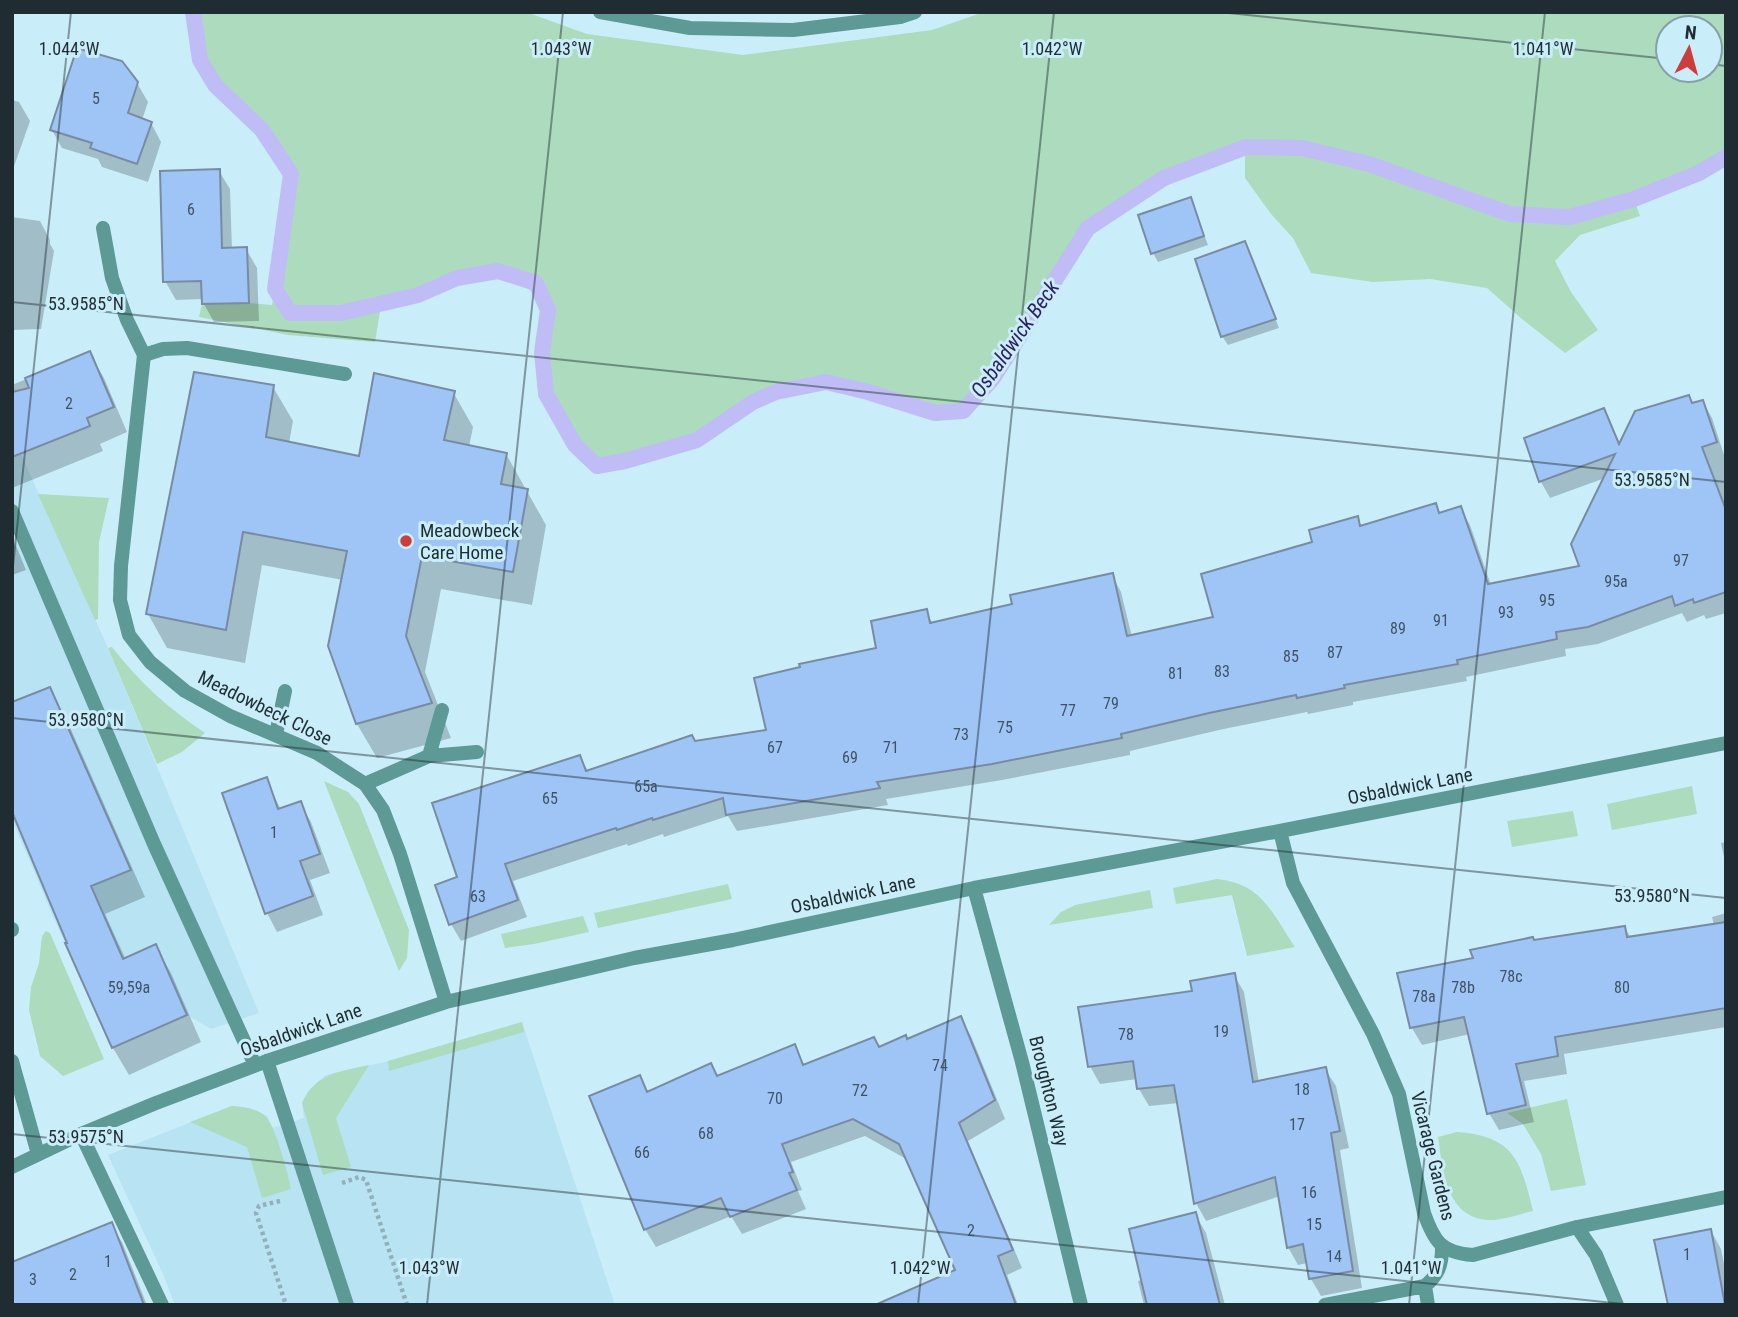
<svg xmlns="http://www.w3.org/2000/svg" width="1738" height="1317" font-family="'Roboto Condensed',sans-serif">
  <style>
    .built { fill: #b7e3f3 }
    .green { fill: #acdbbd; fill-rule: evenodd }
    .shadow { fill: #0003 }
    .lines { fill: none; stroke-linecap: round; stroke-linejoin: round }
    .stream { stroke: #c0bdf6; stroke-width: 16 }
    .building { fill: #9fc5f6; stroke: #798ba2; stroke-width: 2 }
    .path { stroke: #93b0ba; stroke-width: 4.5; stroke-dasharray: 3.5 3.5; stroke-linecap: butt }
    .service { stroke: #5d9995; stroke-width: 14 }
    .minor { stroke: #5d9995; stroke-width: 14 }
    .ticks { fill: none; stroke: #1f2d32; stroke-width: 2; stroke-opacity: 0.45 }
    .poi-dot { fill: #cc3d3d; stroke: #caedfa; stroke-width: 2.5 }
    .labels { text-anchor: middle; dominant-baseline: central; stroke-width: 6; stroke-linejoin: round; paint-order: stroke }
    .number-label { font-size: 16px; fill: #3f5363 }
    .poi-label { font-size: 19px; fill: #1f2d32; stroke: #caedfa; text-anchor: start }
    .street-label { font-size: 19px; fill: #1f2d32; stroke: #caedfa }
    .water-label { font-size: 21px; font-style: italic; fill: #2c1f60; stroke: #caedfa }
    .ticks-label { font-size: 18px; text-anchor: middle; fill: #1f2d32; stroke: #caedfa; stroke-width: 6; stroke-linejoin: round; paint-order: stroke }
  </style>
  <rect width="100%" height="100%" fill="#caedfa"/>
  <path class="built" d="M 12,434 L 108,648 L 259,1013 L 211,1029 L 187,1015 L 156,944 L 123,959 L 108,925 L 65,943 L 51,912 L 12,819 Z
    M 522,1022 L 615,1305 L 175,1305 L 163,1274 L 108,1155 L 232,1106 L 255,1110 L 267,1116 L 273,1128 L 304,1118 L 302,1103 L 308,1091 L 326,1075 L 389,1061 Z"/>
  <path class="green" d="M 193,12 L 526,12 L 587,34 L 743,55 L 932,30 L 984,12 L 1726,12 L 1726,157 L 1699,173 L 1634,199 L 1570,217 L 1510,214 L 1369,164 L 1302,148 L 1246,147 L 1164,178 L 1088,228 L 993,378 L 963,411 L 935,413 L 868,392 L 826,382 L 775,392 L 753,402 L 697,440 L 625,461 L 597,466 L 575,445 L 546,394 L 542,352 L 548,310 L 535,283 L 498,271 L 457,278 L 418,295 L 381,305 L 375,342 L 288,335 L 199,317 L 202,304 L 249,303 L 272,305 L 291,174 L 262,130 L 215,85 L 200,60 ZM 1668,28 L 1710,28 L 1710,70 L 1668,70 Z
    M 1245,151 L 1300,151 L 1366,167 L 1508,215 L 1572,218 L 1635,202 L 1640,216 L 1580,235 L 1555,261 L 1571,292 L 1598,330 L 1565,353 L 1522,319 L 1487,288 L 1430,279 L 1373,282 L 1311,273 L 1293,238 L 1271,214 L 1245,178 Z
    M 38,494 L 109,498 L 99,542 L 98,619 L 95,620 Z
    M 112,647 C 139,682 169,709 205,733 L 182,752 L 157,764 L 108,648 Z
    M 324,781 L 348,792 L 359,804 L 409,930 L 407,958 L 399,971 Z
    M 1692,786 L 1697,814 L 1612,830 L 1607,804 Z
    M 1573,811 L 1578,836 L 1512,847 L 1507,821 Z
    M 1217,879 C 1263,884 1271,912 1295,947 L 1247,956 L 1232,895 L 1176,904 L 1173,888 Z
    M 728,884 L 732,899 L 598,928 L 594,913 Z
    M 1150,890 L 1153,908 L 1049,925 L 1061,912 L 1075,905 Z
    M 583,916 L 589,932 L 534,944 L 505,948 L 501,934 Z
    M 46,931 L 50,933 L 104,1059 L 63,1076 L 40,1056 L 29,1010 L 31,987 L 39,963 L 42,936 Z
    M 522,1022 L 524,1032 L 389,1071 L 388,1061 Z
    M 369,1065 L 336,1118 L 351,1167 L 323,1175 L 302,1103 C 317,1072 339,1072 369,1065 Z
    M 1567,1099 L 1586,1185 L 1551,1191 L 1541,1154 L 1523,1124 L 1507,1113 Z
    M 232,1106 C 243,1107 255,1108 264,1115 C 275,1123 288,1174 291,1189 L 262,1198 L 247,1147 L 190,1122 Z
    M 1457,1132 C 1514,1136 1521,1161 1533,1211 C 1519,1214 1504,1220 1490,1220 C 1446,1219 1443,1170 1438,1137 Z"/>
  <path class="shadow" d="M 137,83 L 148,102 L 142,120 L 151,123 L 161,142 L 148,182 L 102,167 L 98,159 L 62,148 L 52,130 Z
    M 12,100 L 19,102 L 30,121 L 12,172 Z
    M 219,171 L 230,189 L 232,250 L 246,249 L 257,268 L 259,321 L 214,322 L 204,304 L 203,299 L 176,300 L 165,281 Z
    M 1190,199 L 1208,245 L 1158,262 L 1153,253 Z
    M 12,217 L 40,221 L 50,240 L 50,244 L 54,251 L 41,329 L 12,330 Z
    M 1249,252 L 1279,328 L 1228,345 L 1222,336 Z
    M 89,353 L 104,378 L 127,432 L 100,444 L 103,451 L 12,488 L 12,385 Z
    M 273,387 L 293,421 L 289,443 L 361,458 L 453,392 L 473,427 L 469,447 L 506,454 L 546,525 L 532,605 L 441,589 L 425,672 L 451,738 L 377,758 L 357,724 L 343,580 L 262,565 L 245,663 L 167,648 L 148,614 Z
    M 1703,402 L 1712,418 L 1726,461 L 1726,613 L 1706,619 L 1704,615 L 1687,622 L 1682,613 L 1598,644 L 1565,649 L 1566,656 L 1466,677 L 1467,681 L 1353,702 L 1353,705 L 1308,714 L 1307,712 L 1219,730 L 1130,751 L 1130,755 L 1002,780 L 886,799 L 888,805 L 737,831 L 728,816 L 664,837 L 663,834 L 628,846 L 627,844 L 513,881 L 527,917 L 461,941 L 451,924 L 460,878 L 579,757 L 589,772 L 695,743 L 768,731 L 926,611 L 933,624 L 1014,606 L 1112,575 L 1121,592 L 1132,637 L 1215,619 L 1314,544 L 1357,518 L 1362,528 L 1435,505 L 1440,514 L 1460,508 L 1470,525 L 1491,585 L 1582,567 L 1605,478 L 1550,498 L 1541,482 L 1526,439 L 1603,410 L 1621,445 L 1693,405 Z
    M 12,536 L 26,570 L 12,575 Z
    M 49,689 L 65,716 L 145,897 L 105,914 L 126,960 L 155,946 L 171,973 L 201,1042 L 129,1075 L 113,1048 L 67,945 Z
    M 266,779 L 281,810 L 300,803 L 311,822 L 330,873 L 310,880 L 323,915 L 277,932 L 267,913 Z
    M 1726,842 L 1726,866 L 1721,843 Z
    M 1726,913 L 1726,1027 L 1564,1054 L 1567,1074 L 1524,1081 L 1534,1122 L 1499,1130 L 1489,1113 L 1470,1034 L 1422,1045 L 1412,1028 L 1475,959 L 1534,942 L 1625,928 L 1631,938 L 1714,925 L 1712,917 Z
    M 1234,975 L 1244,992 L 1259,1083 L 1325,1069 L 1336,1086 L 1349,1148 L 1340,1150 L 1362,1288 L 1321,1296 L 1311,1279 L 1308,1263 L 1298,1265 L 1288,1247 L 1280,1196 L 1206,1221 L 1196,1203 L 1179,1103 L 1149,1106 L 1139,1089 L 1137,1079 L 1100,1084 L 1090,1066 L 1194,993 Z
    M 960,1018 L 971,1036 L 1005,1119 L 968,1141 L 1022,1268 L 1007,1275 L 1018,1305 L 906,1305 L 957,1271 L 908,1160 L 865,1136 L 791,1162 L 802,1190 L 798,1191 L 806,1209 L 742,1234 L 731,1216 L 656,1247 L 645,1229 L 639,1077 L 649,1093 L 718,1078 L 794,1047 L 805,1066 L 907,1041 Z
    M 1195,1214 L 1206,1233 L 1225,1305 L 1144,1305 L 1138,1281 L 1143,1279 Z
    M 111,1225 L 122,1242 L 147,1305 L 12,1305 Z
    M 1711,1231 L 1721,1249 L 1726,1274 L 1726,1305 L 1669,1305 Z"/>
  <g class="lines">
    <path class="stream" d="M 193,12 L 200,60 L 215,85 L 262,130 L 291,174 L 275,289 L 290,313 L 341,313 L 418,295 L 457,278 L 498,271 L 536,283 L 548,310 L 542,352 L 546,394 L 575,445 L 597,466 L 625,461 L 697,440 L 753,402 L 776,392 L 826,382 L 868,392 L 935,413 L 963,411 L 993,378 L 1088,228 L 1164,178 L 1246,147 L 1302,148 L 1369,164 L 1510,214 L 1570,217 L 1634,199 L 1699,173 L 1726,157"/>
  </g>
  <path class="building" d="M 77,48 L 122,61 L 138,82 L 128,113 L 152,122 L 137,164 L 90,148 L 92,143 L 50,130 Z
    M 220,169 L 222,248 L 247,247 L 249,303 L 202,304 L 201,281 L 163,282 L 160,171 Z
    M 1191,197 L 1204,236 L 1151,254 L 1138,215 Z
    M 1245,241 L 1276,319 L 1221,337 L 1195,259 Z
    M 90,351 L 114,407 L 87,418 L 90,426 L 12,457 L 12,392 L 29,388 L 25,378 Z
    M 194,372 L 274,385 L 266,437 L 359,456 L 374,373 L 455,391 L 444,440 L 507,453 L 501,484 L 528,489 L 513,572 L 422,556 L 406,636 L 432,703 L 356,724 L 328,646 L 347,551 L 243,532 L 226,630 L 146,614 Z
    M 1689,395 L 1692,403 L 1703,400 L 1717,442 L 1702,447 L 1726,510 L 1726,592 L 1694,603 L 1693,599 L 1675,606 L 1672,596 L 1588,627 L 1556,632 L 1557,639 L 1457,660 L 1458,664 L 1344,685 L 1345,688 L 1297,698 L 1296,695 L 1209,713 L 1121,734 L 1122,738 L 992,764 L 877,782 L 880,788 L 726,815 L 723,798 L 653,820 L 652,818 L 617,830 L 616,828 L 505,864 L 518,900 L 449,925 L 435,885 L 457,877 L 432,803 L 580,755 L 586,771 L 692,735 L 695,741 L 766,730 L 754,678 L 800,667 L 799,664 L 876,648 L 871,621 L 927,609 L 930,623 L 1012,604 L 1010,595 L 1113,573 L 1127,636 L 1213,617 L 1201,574 L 1312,542 L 1309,530 L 1358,516 L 1360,526 L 1436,503 L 1439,513 L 1461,506 L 1488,584 L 1579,566 L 1571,544 L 1615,454 L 1539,482 L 1524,438 L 1604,408 L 1619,444 L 1635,411 Z
    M 50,687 L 131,870 L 91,886 L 123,959 L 156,944 L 187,1015 L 112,1048 L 65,943 L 67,943 L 12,812 L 12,702 Z
    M 267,777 L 278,809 L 301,801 L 320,854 L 300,861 L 313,896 L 265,914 L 222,793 Z
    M 1726,922 L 1726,1008 L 1555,1037 L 1558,1056 L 1516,1064 L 1526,1105 L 1487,1114 L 1464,1017 L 1410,1028 L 1397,973 L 1473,958 L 1470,950 L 1533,937 L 1534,940 L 1625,926 L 1627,937 Z
    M 1235,973 L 1253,1082 L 1326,1067 L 1340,1131 L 1331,1133 L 1353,1271 L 1309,1279 L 1303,1244 L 1287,1248 L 1275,1177 L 1194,1204 L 1174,1085 L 1137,1089 L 1133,1061 L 1088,1067 L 1078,1007 L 1192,991 L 1190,981 Z
    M 961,1016 L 995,1100 L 959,1123 L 1013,1250 L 998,1256 L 1016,1305 L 875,1305 L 955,1270 L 899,1144 L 853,1119 L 782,1144 L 793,1172 L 789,1173 L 797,1190 L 730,1217 L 721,1198 L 644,1230 L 589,1096 L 640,1075 L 647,1092 L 711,1063 L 717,1076 L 795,1044 L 803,1065 L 874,1037 L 879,1047 L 906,1035 L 907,1039 Z
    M 1196,1212 L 1220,1305 L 1147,1305 L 1129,1229 Z
    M 112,1222 L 144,1305 L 12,1305 L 12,1262 Z
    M 1711,1229 L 1725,1305 L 1668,1305 L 1654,1240 Z"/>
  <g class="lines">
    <path class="path" d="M 342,1183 L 359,1177 L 366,1180 L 407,1305
      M 280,1201 L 259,1206 L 256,1213 L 286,1305"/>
    <path class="service" d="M 144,355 L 163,349 L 187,348 L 345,374
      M 12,511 L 154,844 L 255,1065
      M 276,734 L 285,691
      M 429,756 L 442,710
      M 365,784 L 429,756 L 477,752
      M 267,1061 L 347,1305
      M 1425,1286 L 1428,1305
      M 1325,1305 L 1425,1286 C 1438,1275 1442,1266 1442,1248
      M 1617,1305 L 1596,1255 L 1577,1227 L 1726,1197"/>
    <path class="minor" d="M 600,12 L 690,28 L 793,30 L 900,17 L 915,12
      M 103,228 L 112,278 L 127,320 L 144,355 L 121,566 L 120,600 L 129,635 L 150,662 L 185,691 L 230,716 L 317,753 L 365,784 L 383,810 L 400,854 L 446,1002
      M 1280,831 L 1293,883 L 1373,1034 L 1399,1094 L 1424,1213 C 1434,1241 1441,1253 1473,1255 L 1577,1227
      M 974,888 L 1022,1062 L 1081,1305
      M 12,929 L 12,930
      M 12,1061 L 38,1154
      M 81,1134 L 162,1305
      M 12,1167 L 81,1134 L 156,1103 L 267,1061 L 446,1002 L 634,958 L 733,940 L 974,888 L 1280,831 L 1726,743"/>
  </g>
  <path class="ticks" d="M 1219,12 L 1668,59M 1710,64 L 1726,66M 12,302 L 1726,482M 12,576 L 71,12M 12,718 L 1726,898M 12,1134 L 1632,1305M 427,1305 L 563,12M 918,1305 L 1054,12M 1409,1305 L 1545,12"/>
  <circle class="poi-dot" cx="406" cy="541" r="7"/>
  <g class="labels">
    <g class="number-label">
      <text x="96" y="98">5</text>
      <text x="191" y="209">6</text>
      <text x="69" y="403">2</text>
      <text x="1681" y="560">97</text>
      <text x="1616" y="581">95a</text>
      <text x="1547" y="600">95</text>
      <text x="1506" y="612">93</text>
      <text x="1441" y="620">91</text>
      <text x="1398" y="628">89</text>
      <text x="1335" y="652">87</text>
      <text x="1291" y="656">85</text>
      <text x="1222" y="671">83</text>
      <text x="1176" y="673">81</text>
      <text x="1111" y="703">79</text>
      <text x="1068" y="710">77</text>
      <text x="1005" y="727">75</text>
      <text x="961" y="734">73</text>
      <text x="775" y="747">67</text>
      <text x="891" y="747">71</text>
      <text x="850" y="757">69</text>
      <text x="646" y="786">65a</text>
      <text x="550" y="798">65</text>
      <text x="274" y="832">1</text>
      <text x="478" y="896">63</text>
      <text x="1511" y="976">78c</text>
      <text x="129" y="987">59,59a</text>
      <text x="1463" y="987">78b</text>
      <text x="1622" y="987">80</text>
      <text x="1424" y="996">78a</text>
      <text x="1221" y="1031">19</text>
      <text x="1126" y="1034">78</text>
      <text x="940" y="1065">74</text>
      <text x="1302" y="1089">18</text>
      <text x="860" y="1090">72</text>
      <text x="775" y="1098">70</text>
      <text x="1297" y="1124">17</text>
      <text x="706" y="1133">68</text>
      <text x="642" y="1152">66</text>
      <text x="1309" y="1192">16</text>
      <text x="1314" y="1224">15</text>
      <text x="971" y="1230">2</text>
      <text x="1687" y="1254">1</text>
      <text x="1334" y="1256">14</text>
      <text x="108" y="1261">1</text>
      <text x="73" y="1274">2</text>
      <text x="33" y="1279">3</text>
    </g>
    <g class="poi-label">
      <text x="420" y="530">Meadowbeck<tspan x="420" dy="22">Care Home</tspan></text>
    </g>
    <g class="street-label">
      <text transform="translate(265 708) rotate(26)">Meadowbeck Close</text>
      <text transform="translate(1410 786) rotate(-11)">Osbaldwick Lane</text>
      <text transform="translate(853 894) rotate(-12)">Osbaldwick Lane</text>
      <text transform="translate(301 1030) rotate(-19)">Osbaldwick Lane</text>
      <text transform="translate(1049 1091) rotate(76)">Broughton Way</text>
      <text transform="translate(1433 1156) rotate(76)">Vicarage Gardens</text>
    </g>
    <g class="water-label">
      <text transform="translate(1015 339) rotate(-55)">Osbaldwick Beck</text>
    </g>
  </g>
  <g class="ticks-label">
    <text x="69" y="55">1.044°W</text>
    <text x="561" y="55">1.043°W</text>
    <text x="1052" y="55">1.042°W</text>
    <text x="1543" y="55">1.041°W</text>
    <text x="86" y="310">53.9585°N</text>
    <text x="1652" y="486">53.9585°N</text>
    <text x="86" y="726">53.9580°N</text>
    <text x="1652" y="902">53.9580°N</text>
    <text x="86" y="1143">53.9575°N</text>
    <text x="429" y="1274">1.043°W</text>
    <text x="920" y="1274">1.042°W</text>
    <text x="1411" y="1274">1.041°W</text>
  </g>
  <rect width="1738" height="1317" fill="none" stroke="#1f2d32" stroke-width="28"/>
  <g transform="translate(1689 49) rotate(6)"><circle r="33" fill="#caedfa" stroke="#86a0aa" stroke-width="2"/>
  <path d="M0-5L12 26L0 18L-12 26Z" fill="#cc3d3d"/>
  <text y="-10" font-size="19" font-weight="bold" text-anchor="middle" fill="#1f2d32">N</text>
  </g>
</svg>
